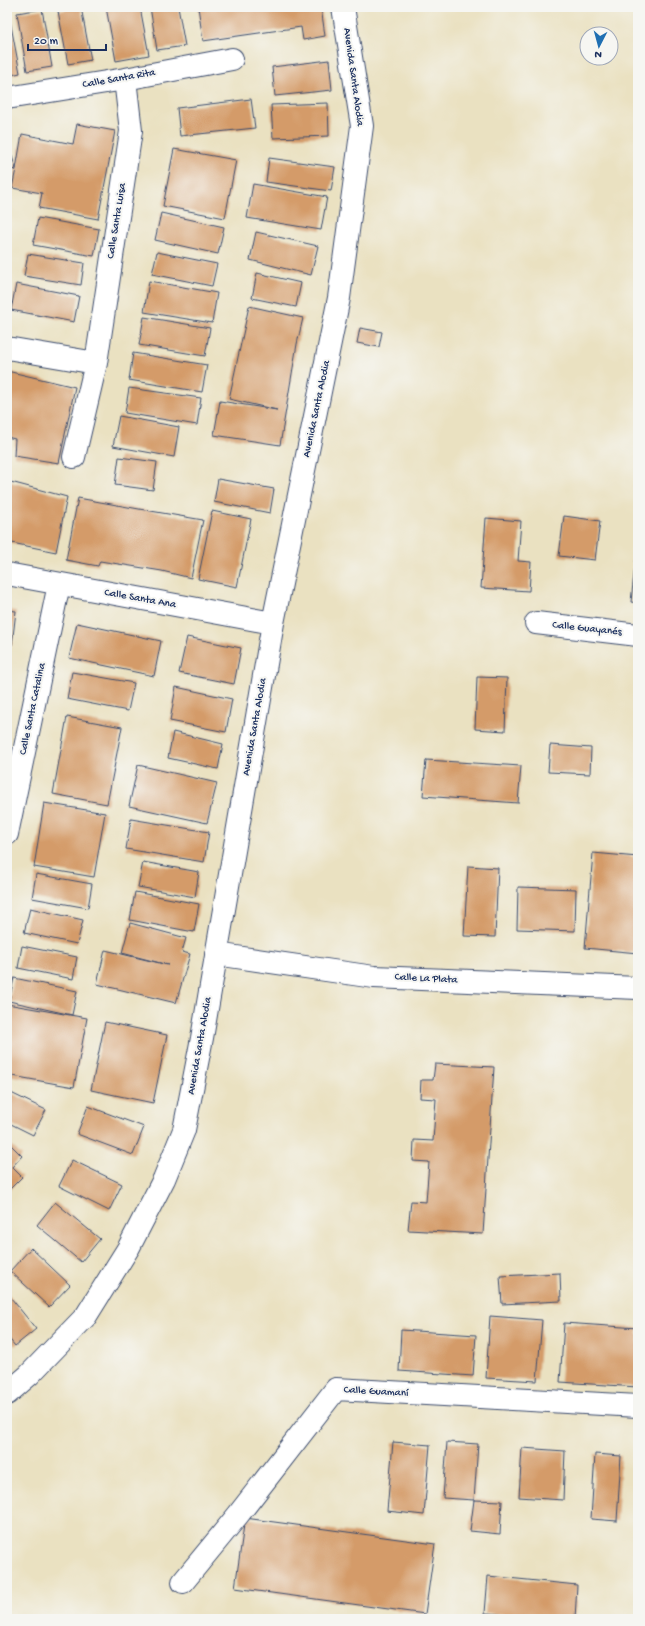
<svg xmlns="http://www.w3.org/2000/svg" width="645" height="1626" font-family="'Gochi Hand',sans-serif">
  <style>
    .building { fill: #d49b69 }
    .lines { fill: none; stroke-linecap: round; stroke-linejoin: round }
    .street-casing { stroke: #3a4a6d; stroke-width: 24 }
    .street { stroke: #fff; stroke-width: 22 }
    .labels { text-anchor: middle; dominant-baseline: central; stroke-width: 4; stroke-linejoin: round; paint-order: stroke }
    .street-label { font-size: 11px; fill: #1b2f5e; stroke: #f6f6f2 }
  </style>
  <rect width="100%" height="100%" fill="#f6f6f2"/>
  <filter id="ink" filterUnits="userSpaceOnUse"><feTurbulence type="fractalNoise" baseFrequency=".025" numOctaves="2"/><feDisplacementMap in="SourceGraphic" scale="8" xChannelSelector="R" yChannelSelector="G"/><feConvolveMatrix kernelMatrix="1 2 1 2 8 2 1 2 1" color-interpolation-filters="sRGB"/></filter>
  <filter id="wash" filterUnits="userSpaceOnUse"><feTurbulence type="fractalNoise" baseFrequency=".012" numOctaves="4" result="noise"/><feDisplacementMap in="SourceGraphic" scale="16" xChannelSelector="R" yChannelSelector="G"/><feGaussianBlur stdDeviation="0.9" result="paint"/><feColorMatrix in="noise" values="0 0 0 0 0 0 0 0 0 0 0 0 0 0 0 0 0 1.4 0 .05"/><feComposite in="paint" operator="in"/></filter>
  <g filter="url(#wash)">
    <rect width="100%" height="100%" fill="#eae1c1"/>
    <g id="blocks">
      <path class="building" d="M 81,7 L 91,60 L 68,64 L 58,11 Z
        M 106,7 L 140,7 L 149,55 L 116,61 Z
        M 150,7 L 178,7 L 185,46 L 157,50 Z
        M 198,7 L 321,7 L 325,36 L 303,40 L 301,27 L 203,41 Z
        M 42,9 L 52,67 L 27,71 L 17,13 Z
        M 8,10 L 20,73 L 7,76 L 7,11 Z
        M 329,60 L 332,90 L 275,96 L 272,67 Z
        M 251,99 L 255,128 L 180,136 L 177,108 Z
        M 328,103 L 329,136 L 273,138 L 271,105 Z
        M 77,124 L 115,131 L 98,219 L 39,208 L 42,193 L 12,188 L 16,169 L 7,171 L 7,141 L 16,169 L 22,134 L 73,144 Z
        M 174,149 L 236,160 L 225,218 L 163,206 Z
        M 269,158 L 335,167 L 331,191 L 266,182 Z
        M 253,184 L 327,197 L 321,230 L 247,218 Z
        M 161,213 L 224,227 L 218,254 L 155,240 Z
        M 38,218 L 99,229 L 94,256 L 33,245 Z
        M 256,232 L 318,246 L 311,275 L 250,260 Z
        M 157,252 L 217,264 L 212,286 L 152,274 Z
        M 28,254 L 84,263 L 81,285 L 24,276 Z
        M 257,273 L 301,283 L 296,307 L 252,298 Z
        M 149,281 L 217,293 L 212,323 L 144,312 Z
        M 16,284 L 79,296 L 74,322 L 11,310 Z
        M 249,306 L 303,318 L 297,344 L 280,445 L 214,435 L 220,401 L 277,410 L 229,399 Z
        M 144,317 L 210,328 L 205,356 L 139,345 Z
        M 360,328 L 382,332 L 379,347 L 357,343 Z
        M 133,353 L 207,365 L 202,392 L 129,380 Z
        M 7,371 L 75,387 L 59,463 L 14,456 L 15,439 L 7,437 Z
        M 129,388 L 201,398 L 197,425 L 125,413 Z
        M 119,416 L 179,427 L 174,457 L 113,446 Z
        M 119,457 L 157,462 L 153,490 L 115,485 Z
        M 218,479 L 274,489 L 270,513 L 214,502 Z
        M 7,481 L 67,497 L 56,552 L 7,542 Z
        M 78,498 L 139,509 L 203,520 L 191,578 L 162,571 L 100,561 L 98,566 L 66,560 Z
        M 212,511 L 251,519 L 237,587 L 198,579 Z
        M 564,516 L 600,521 L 595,560 L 559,556 Z
        M 486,518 L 521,521 L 518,561 L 531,562 L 529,591 L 481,588 Z
        M 636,555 L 638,555 L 638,603 L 631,602 Z
        M 7,610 L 16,611 L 12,645 L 7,644 Z
        M 77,623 L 161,641 L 154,676 L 69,658 Z
        M 187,637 L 241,648 L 234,684 L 179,673 Z
        M 72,672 L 134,683 L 128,711 L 67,699 Z
        M 477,677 L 507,678 L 505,731 L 475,729 Z
        M 176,687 L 232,699 L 226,732 L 170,721 Z
        M 67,717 L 122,727 L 107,804 L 53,794 Z
        M 173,732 L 223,744 L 218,769 L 168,758 Z
        M 550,745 L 591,748 L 590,774 L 548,772 Z
        M 426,760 L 521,766 L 518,803 L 423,796 Z
        M 138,765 L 217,783 L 207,823 L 129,806 Z
        M 44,803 L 105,813 L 94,877 L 34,867 Z
        M 131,819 L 209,832 L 204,862 L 126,849 Z
        M 593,853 L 638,857 L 638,953 L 585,948 Z
        M 143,862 L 199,872 L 195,897 L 138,887 Z
        M 468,866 L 498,868 L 495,937 L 464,936 Z
        M 36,874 L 92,884 L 88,908 L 32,898 Z
        M 518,887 L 576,889 L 575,931 L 517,929 Z
        M 135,892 L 199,904 L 194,932 L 130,920 Z
        M 30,908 L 83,920 L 77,944 L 24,933 Z
        M 130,923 L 186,938 L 182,952 L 190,954 L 176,1003 L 97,984 L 105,950 L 168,965 L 122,953 Z
        M 22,946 L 77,957 L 73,979 L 18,968 Z
        M 14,978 L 77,991 L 72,1015 L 9,1001 Z
        M 7,1004 L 87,1018 L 74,1087 L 7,1075 Z
        M 105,1022 L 167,1035 L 153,1103 L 91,1090 Z
        M 435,1064 L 494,1067 L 483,1234 L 408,1230 L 411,1201 L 426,1202 L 429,1162 L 413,1161 L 414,1140 L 433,1141 L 436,1099 L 420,1098 L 421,1080 L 433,1080 Z
        M 7,1091 L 46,1110 L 33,1135 L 7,1122 Z
        M 88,1106 L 144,1127 L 133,1155 L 77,1134 Z
        M 7,1141 L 22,1156 L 12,1167 L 22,1177 L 7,1192 Z
        M 72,1160 L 122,1184 L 109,1211 L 59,1186 Z
        M 55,1202 L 100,1239 L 81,1262 L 37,1225 Z
        M 31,1248 L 70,1285 L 49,1307 L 10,1271 Z
        M 560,1273 L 561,1301 L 502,1304 L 500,1276 Z
        M 7,1293 L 36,1329 L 15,1346 L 7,1336 Z
        M 490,1316 L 542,1320 L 537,1381 L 486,1378 Z
        M 564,1323 L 638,1328 L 638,1387 L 560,1382 Z
        M 401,1330 L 476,1335 L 473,1376 L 399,1371 Z
        M 393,1442 L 430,1445 L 424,1515 L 387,1511 Z
        M 447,1442 L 478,1444 L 474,1500 L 443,1498 Z
        M 522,1448 L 565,1451 L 563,1500 L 519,1497 Z
        M 595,1454 L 621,1456 L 617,1521 L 591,1519 Z
        M 474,1500 L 502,1501 L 500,1534 L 470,1531 Z
        M 245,1518 L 435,1544 L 425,1614 L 235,1588 Z
        M 488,1576 L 577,1585 L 575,1619 L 555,1619 L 485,1613 Z"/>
    </g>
  </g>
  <g filter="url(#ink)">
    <use href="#blocks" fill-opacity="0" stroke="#3a4a6d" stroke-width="1"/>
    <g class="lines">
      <defs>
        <path id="street" d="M 7,98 L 125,79 L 232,59
          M 7,348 L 96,363
          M 74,457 L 96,363 L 131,131 L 125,79
          M 7,574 L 273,623
          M 536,623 L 638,635
          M 7,834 L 59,584
          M 216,954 L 374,977 L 638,988
          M 7,1394 L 29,1375 L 86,1316 L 129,1247 L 164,1179 L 184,1130 L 202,1038 L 273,623 L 339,298 L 362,126 L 343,7
          M 183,1582 L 238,1515 L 336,1389 L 638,1406"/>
      </defs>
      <use href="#street" class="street-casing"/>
      <use href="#street" class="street"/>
    </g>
  </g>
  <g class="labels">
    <g class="street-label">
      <text transform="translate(353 77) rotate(82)">Avenida Santa Alodia</text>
      <text transform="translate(119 79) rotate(-10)">Calle Santa Rita</text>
      <text transform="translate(117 221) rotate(-81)">Calle Santa Luisa</text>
      <text transform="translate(317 409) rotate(-78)">Avenida Santa Alodia</text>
      <text transform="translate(140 599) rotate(10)">Calle Santa Ana</text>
      <text transform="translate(587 629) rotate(6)">Calle Guayanés</text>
      <text transform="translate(33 709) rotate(-78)">Calle Santa Catalina</text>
      <text transform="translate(255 727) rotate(-80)">Avenida Santa Alodia</text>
      <text transform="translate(426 979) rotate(3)">Calle La Plata</text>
      <text transform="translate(200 1046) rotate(-80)">Avenida Santa Alodia</text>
      <text transform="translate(376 1392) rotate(3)">Calle Guamaní</text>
    </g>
  </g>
  <rect width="645" height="1626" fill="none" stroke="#f6f6f2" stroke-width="24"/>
  <g transform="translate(599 46) rotate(186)"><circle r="19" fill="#f6f6f2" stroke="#9ea6b7"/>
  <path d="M0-3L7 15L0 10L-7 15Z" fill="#1f6fb2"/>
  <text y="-6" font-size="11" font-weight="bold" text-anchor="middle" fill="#1b2f5e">N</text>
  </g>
  <path d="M28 44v6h78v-6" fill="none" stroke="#1b2f5e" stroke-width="2"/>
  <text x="34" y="44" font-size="12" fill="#1b2f5e" stroke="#f6f6f2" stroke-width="3" paint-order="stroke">20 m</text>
</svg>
